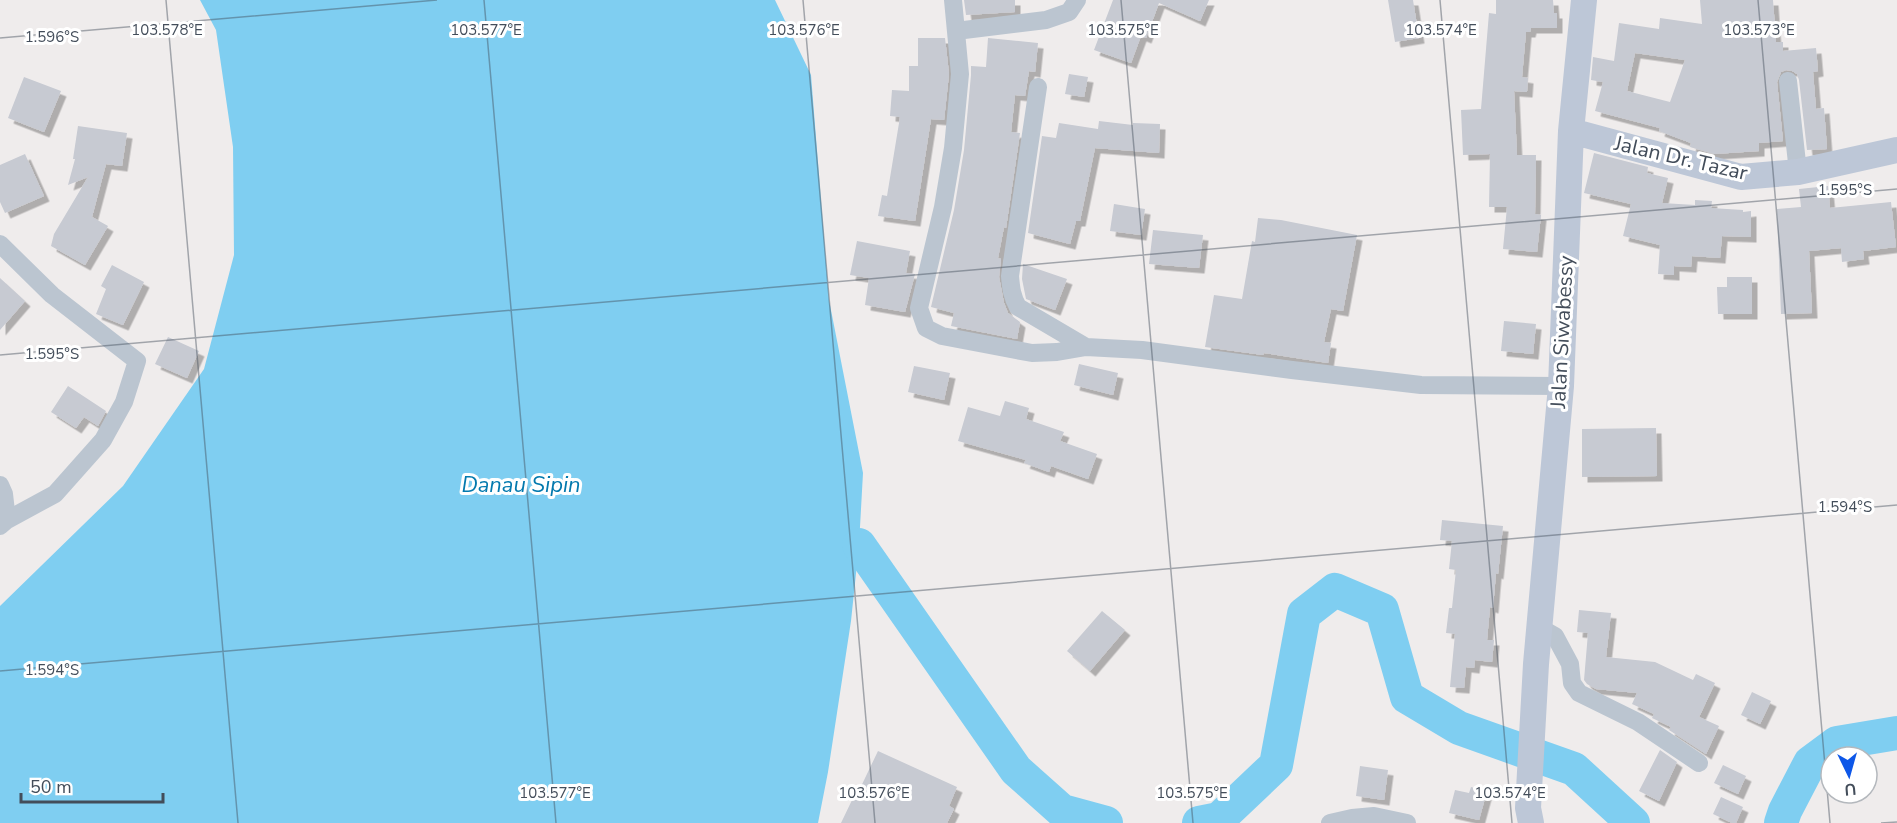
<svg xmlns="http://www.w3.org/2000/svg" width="1897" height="823" font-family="'Nunito Sans',sans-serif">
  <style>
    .water { fill: #7fcef1 }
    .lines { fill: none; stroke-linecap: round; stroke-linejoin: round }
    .river { stroke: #7fcef1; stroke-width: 34 }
    .building { fill: #c7cad2; fill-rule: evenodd; filter: url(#shadow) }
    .street { stroke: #bbc5d0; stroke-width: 18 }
    .secondary { stroke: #bdc7d7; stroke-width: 26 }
    .ticks { fill: none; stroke: #434d5a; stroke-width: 1.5; stroke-opacity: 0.45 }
    .labels { text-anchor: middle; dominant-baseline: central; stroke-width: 6; stroke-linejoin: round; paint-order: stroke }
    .street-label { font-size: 21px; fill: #434d5a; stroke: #fff }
    .water-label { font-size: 22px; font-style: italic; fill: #0379ae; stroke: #fff }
    .ticks-label { font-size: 15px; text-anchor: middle; fill: #434d5a; stroke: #fff; stroke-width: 6; stroke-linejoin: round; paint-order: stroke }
  </style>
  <defs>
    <filter id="shadow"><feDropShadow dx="5.5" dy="5.5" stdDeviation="0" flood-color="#0004"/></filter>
  </defs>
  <rect width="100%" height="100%" fill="#efecec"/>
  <path class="water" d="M 200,0 L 775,0 L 811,75 L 829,300 L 863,473 L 859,545 L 851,621 L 828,772 L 818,823 L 0,823 L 0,606 L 123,486 L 204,369 L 234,255 L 233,147 L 216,30 Z"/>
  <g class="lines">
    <path class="river" d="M 859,545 L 1016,770 L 1062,811 L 1106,823
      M 1199,823 L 1219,819 L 1276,765 L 1304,614 L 1335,590 L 1382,610 L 1407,697 L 1459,728 L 1574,769 L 1633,823
      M 1781,823 L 1785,811 L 1810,763 L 1837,743 L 1897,733"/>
  </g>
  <path class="building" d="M 964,0 L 1015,0 L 1015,12 L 966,15 Z
    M 1113,0 L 1209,0 L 1200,21 L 1159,3 L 1146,38 L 1141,36 L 1131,63 L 1094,50 Z
    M 1388,0 L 1413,0 L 1419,38 L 1395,42 Z
    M 1496,0 L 1553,0 L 1554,13 L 1557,13 L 1557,28 L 1531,28 L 1530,32 L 1526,32 L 1522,77 L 1528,78 L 1527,92 L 1514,91 L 1517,155 L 1536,155 L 1535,214 L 1541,215 L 1537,252 L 1503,249 L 1507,207 L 1489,207 L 1490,154 L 1463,155 L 1461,110 L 1481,109 L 1489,13 L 1496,14 Z
    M 1700,0 L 1773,0 L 1776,42 L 1783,42 L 1783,51 L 1816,48 L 1818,71 L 1813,72 L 1816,109 L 1824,108 L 1827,149 L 1807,150 L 1799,80 L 1797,74 L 1792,71 L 1786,70 L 1781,72 L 1777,82 L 1783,141 L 1759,143 L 1759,151 L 1714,154 L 1690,147 L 1691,143 L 1659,131 L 1660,128 L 1595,111 L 1603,82 L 1591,80 L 1593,57 L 1614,61 L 1619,23 L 1659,29 L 1660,18 L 1702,24 ZM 1635,53 L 1685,60 L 1670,102 L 1627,91 Z
    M 918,38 L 945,38 L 949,74 L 944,120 L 931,119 L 915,221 L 878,216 L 882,195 L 887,196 L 900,117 L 890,116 L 892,90 L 909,91 L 909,66 L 918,66 Z
    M 988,38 L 1038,43 L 1035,72 L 1029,71 L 1025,96 L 1015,95 L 1011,132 L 1020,133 L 1006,228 L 1004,227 L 998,258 L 1001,259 L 999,277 L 1004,303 L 1008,313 L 1020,322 L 1017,339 L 951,326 L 954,313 L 931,307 L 954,210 L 964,150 L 971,75 L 971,66 L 986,67 Z
    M 1069,74 L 1088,77 L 1084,97 L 1065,94 Z
    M 24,77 L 61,91 L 44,132 L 8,118 Z
    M 1099,121 L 1133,125 L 1133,123 L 1160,124 L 1159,153 L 1095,148 L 1080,221 L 1076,221 L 1070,244 L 1028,233 L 1042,136 L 1056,138 L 1059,123 L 1098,129 Z
    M 78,126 L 127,133 L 122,166 L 106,164 L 92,217 L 108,226 L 85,265 L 51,246 L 54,234 L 88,177 L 68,185 L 75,159 L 73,159 Z
    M 1594,153 L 1648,167 L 1647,173 L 1668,178 L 1662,203 L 1695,205 L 1695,200 L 1712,201 L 1711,208 L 1743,210 L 1743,212 L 1751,211 L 1751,237 L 1722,236 L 1720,258 L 1692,256 L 1691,267 L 1674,266 L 1674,275 L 1658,274 L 1660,245 L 1623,236 L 1631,204 L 1584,193 Z
    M 25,154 L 44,196 L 5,213 L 0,202 L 0,165 Z
    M 1828,186 L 1830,208 L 1891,202 L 1896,247 L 1863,251 L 1864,259 L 1842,262 L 1841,248 L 1809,251 L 1812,313 L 1781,314 L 1777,209 L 1801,207 L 1799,189 Z
    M 1114,204 L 1145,209 L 1141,235 L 1110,231 Z
    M 1258,218 L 1281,220 L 1357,235 L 1343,311 L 1331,309 L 1324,342 L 1331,343 L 1328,363 L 1264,353 L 1263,355 L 1205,347 L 1214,295 L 1242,299 L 1252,241 L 1255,242 Z
    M 1153,230 L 1203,235 L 1199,268 L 1149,264 Z
    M 857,241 L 910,251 L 906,273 L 915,274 L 905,312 L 865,305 L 869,278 L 850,275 Z
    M 1023,264 L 1067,279 L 1055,310 L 1026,299 L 1022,279 Z
    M 112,265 L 144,282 L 123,325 L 96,314 L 106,289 L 101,286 Z
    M 1727,277 L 1752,277 L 1752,314 L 1718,314 L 1717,287 L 1727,287 Z
    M 0,278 L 25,301 L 0,330 Z
    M 1504,321 L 1536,324 L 1533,354 L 1501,351 Z
    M 168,337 L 199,351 L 187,378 L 155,364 Z
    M 1079,364 L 1118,373 L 1113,395 L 1074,385 Z
    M 914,366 L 950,373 L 944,400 L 908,392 Z
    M 68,386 L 106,411 L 98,426 L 84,417 L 76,428 L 51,412 Z
    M 1005,401 L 1029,408 L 1026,419 L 1064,432 L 1060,441 L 1097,454 L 1088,479 L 1051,466 L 1049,472 L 1024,463 L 1026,460 L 958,441 L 968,407 L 1000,416 Z
    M 1656,428 L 1657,476 L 1582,477 L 1582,429 Z
    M 1442,520 L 1503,526 L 1498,574 L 1496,573 L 1493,608 L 1490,607 L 1487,640 L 1494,640 L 1492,662 L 1475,660 L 1474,668 L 1466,667 L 1464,688 L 1450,687 L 1455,634 L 1446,633 L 1449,608 L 1452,608 L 1456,570 L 1449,569 L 1452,541 L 1440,540 Z
    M 1579,610 L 1611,613 L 1606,657 L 1655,662 L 1693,680 L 1696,674 L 1715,683 L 1699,717 L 1719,726 L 1706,754 L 1669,730 L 1671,727 L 1652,718 L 1654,714 L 1632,704 L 1637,693 L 1596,689 L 1587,684 L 1584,680 L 1588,633 L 1577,632 Z
    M 1102,611 L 1125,630 L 1090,671 L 1067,651 Z
    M 1752,692 L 1771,701 L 1760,724 L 1741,715 Z
    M 1660,750 L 1677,762 L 1659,801 L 1639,791 Z
    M 878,751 L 957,787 L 949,806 L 954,809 L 947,823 L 841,823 L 853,798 L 855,799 Z
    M 1723,765 L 1746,776 L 1738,794 L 1714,783 Z
    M 1360,766 L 1388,770 L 1384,800 L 1356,796 Z
    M 1471,787 L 1487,791 L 1479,820 L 1449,813 L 1455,790 L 1469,793 Z
    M 1721,797 L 1743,807 L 1736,823 L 1732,823 L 1713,814 Z"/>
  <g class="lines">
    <path class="street" d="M 953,0 L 960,74 L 953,148 L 943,207 L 919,308 L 926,328 L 942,336 L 1032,353 L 1057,352 L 1086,347 L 1142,350 L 1292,370 L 1421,385 L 1561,386
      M 956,31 L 1046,20 L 1069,12 L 1077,0
      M 1788,81 L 1798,172
      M 1038,87 L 1010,276 C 1011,288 1012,297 1018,307 L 1086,347
      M 0,244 L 52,295 L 137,361 L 124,402 L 103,440 L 55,494 L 7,520 L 0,526
      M 0,485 L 4,494 L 7,520
      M 1539,627 L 1555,636 L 1570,664 L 1572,683 L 1579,693 L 1638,722 L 1699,763
      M 1330,823 L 1352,818 L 1374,816 L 1407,823"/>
    <path class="secondary" d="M 1571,131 L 1741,177 L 1798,172 L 1897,150
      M 1531,823 L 1528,808 L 1536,664 L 1561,386 L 1571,131 L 1584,0"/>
  </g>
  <path class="ticks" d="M 166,0 L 238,823M 484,0 L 556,823M 803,0 L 875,823M 1121,0 L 1193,823M 1440,0 L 1512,823M 1758,0 L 1830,823M 0,38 L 437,0M 0,355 L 1897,189M 0,671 L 1897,505M 1881,823 L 1897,822"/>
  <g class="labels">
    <g class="street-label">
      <text transform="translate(1681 158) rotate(13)">Jalan Dr. Tazar</text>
      <text transform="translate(1562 332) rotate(-87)">Jalan Siwabessy</text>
    </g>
    <g class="water-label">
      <text x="521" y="485">Danau Sipin</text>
    </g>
  </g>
  <g class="ticks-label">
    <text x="167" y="35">103.578°E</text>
    <text x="486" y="35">103.577°E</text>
    <text x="804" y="35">103.576°E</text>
    <text x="1123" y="35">103.575°E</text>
    <text x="1441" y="35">103.574°E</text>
    <text x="1759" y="35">103.573°E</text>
    <text x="52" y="42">1.596°S</text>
    <text x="1845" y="195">1.595°S</text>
    <text x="52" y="359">1.595°S</text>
    <text x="1845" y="512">1.594°S</text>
    <text x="52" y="675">1.594°S</text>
    <text x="555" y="798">103.577°E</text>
    <text x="874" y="798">103.576°E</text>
    <text x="1192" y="798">103.575°E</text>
    <text x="1510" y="798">103.574°E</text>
  </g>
  <g transform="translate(1849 775) rotate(175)"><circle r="28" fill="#ffffff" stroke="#b4b8bd" stroke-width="1.5"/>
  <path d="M0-4.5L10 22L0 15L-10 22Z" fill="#0d57e8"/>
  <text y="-9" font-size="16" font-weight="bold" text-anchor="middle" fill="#434d5a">U</text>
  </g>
  <path d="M21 793v9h142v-9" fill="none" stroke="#434d5a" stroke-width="3"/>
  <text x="30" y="793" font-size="18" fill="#434d5a" stroke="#ffffff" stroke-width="4.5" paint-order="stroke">50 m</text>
</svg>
